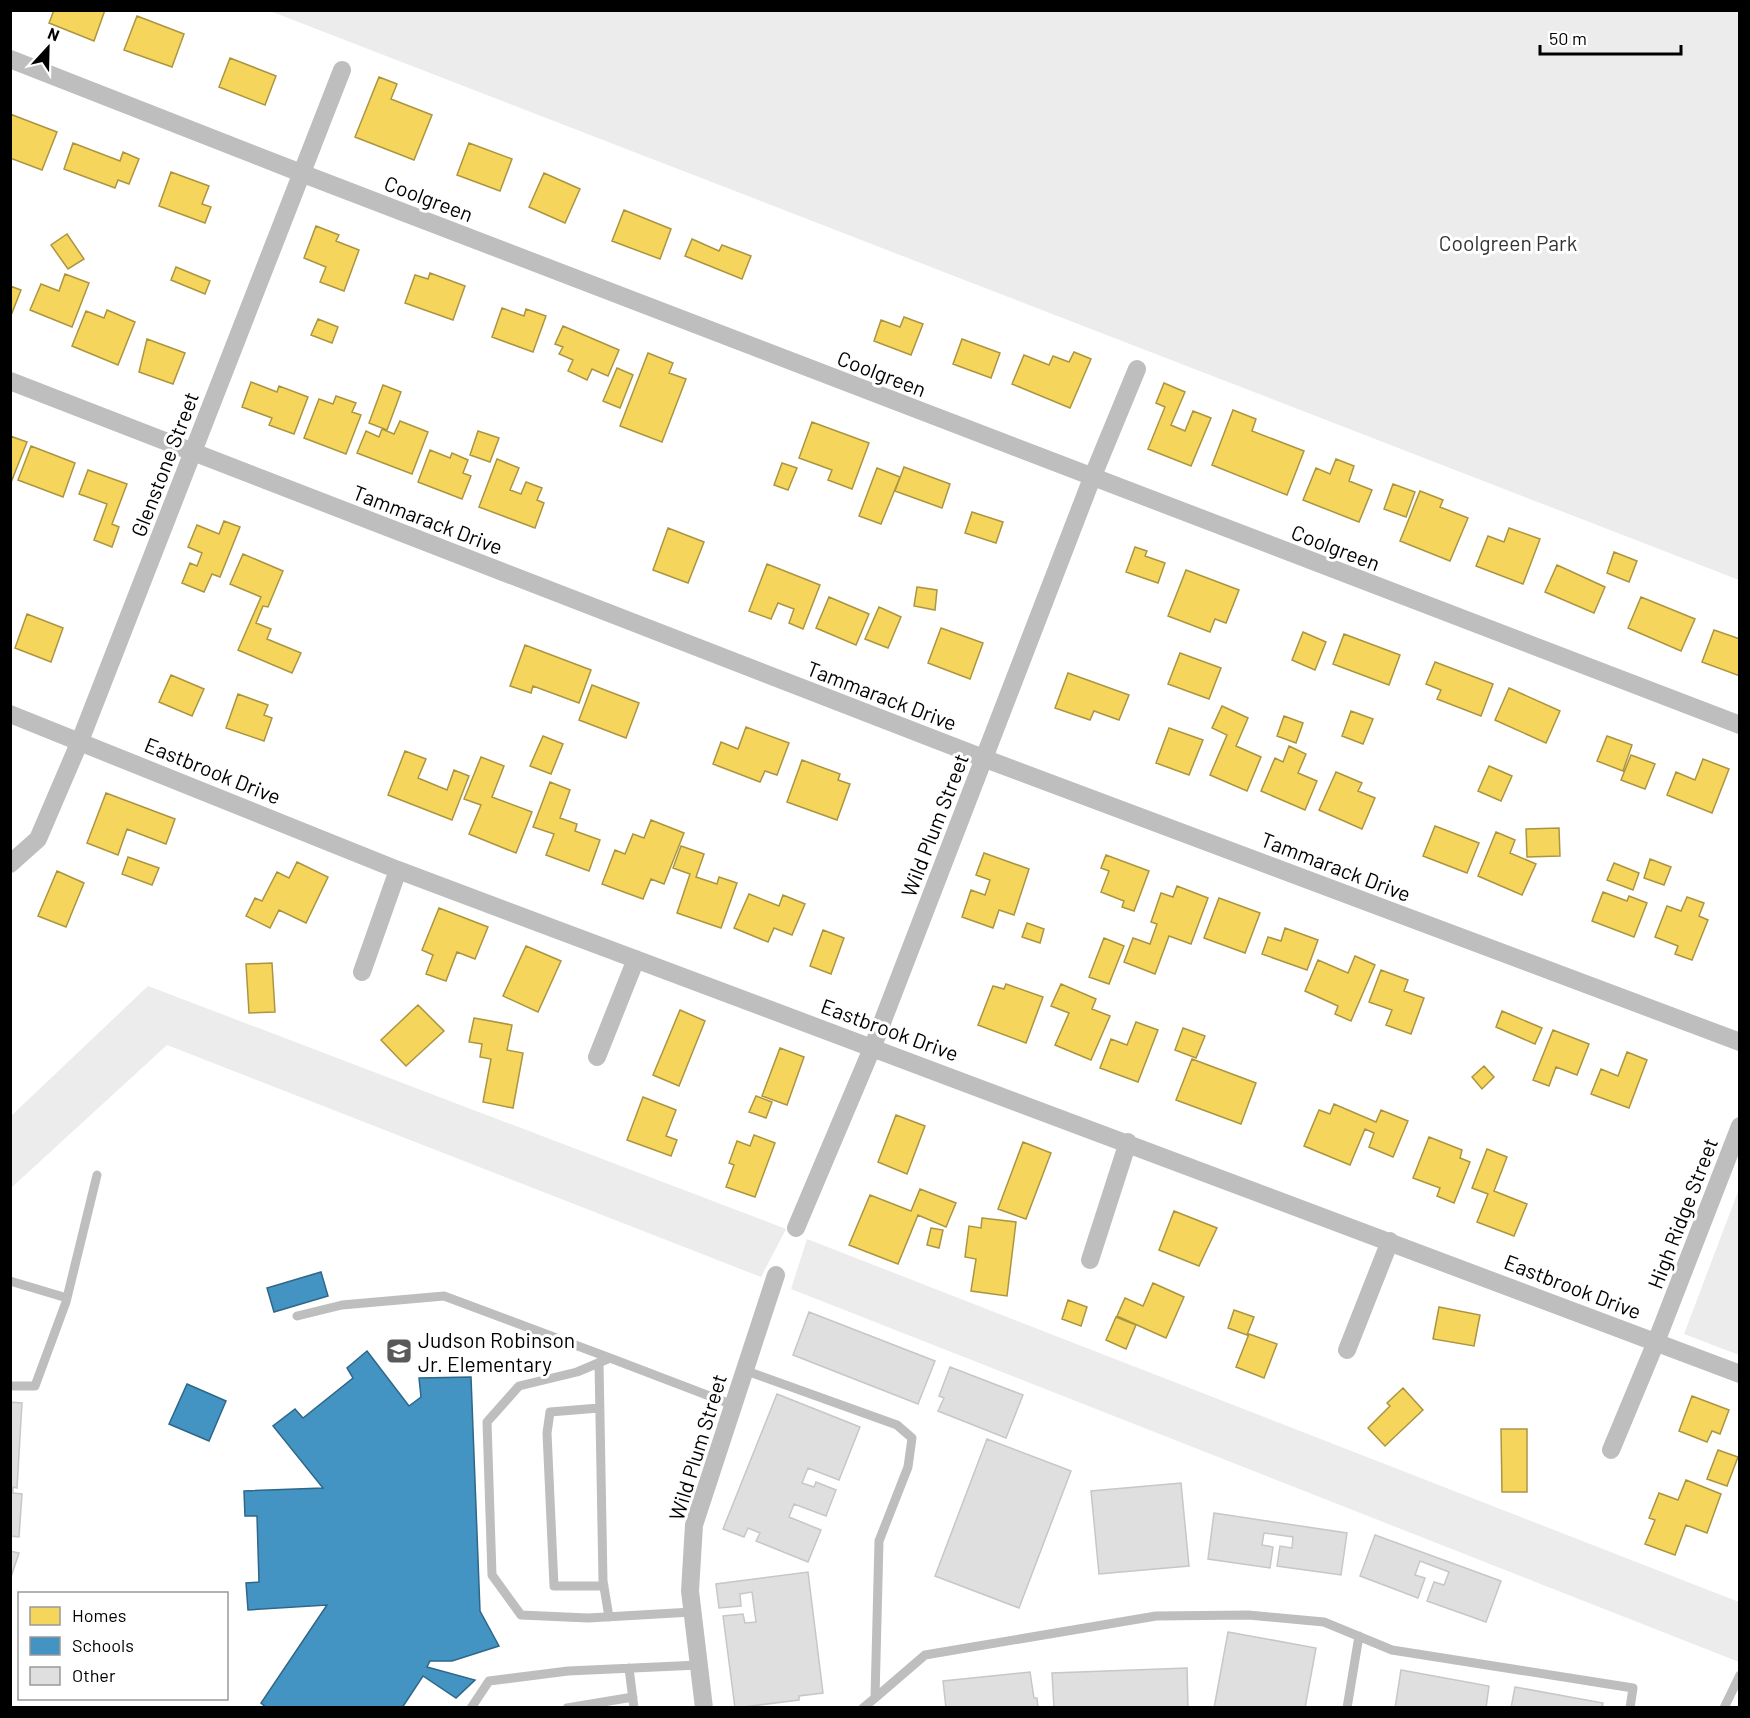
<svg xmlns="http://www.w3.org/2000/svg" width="1750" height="1718" font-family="Barlow,sans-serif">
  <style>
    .green { fill: #ececec }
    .homes { fill: #f6d55c; stroke: #ac9540; stroke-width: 1.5 }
    .schools { fill: #4393c3; stroke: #2f6788; stroke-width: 1.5 }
    .building { fill: #dfdfdf; stroke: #c7c7c7; stroke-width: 1.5 }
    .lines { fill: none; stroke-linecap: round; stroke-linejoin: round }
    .lane { stroke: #bebebe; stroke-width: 9 }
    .street { stroke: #bebebe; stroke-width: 18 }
    .labels { text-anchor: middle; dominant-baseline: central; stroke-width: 6; stroke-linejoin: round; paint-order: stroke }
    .street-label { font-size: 21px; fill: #000; stroke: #fff }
    .park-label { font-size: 21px; fill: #333; stroke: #fff }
    .poi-label { font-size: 21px; fill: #000; stroke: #fff; text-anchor: start }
  </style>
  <rect width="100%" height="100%" fill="#fff"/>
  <path class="green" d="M 270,11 L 1739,11 L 1739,580 Z
    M 148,986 L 786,1229 L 761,1277 L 167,1045 L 11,1188 L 11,1116 Z
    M 1739,1189 L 1739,1355 L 1684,1334 Z
    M 807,1239 L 1739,1602 L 1739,1662 L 791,1289 Z"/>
  <path class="homes" d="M 54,10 L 105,10 L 94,41 L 49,23 Z
    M 137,16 L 184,34 L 172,67 L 124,50 Z
    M 230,58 L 276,76 L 265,105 L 219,87 Z
    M 379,77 L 397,84 L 391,99 L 432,115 L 414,160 L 355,137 Z
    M 10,114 L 57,132 L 42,170 L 10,158 Z
    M 73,143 L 120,161 L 123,152 L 139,159 L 129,184 L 118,180 L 115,188 L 64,169 Z
    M 469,143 L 512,159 L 500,191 L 457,175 Z
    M 171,172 L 209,186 L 202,204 L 211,207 L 205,223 L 159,206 Z
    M 544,173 L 580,189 L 565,223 L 529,207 Z
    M 624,210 L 671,229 L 660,259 L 612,241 Z
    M 316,226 L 339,235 L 336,241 L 359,250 L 344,291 L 320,282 L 326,267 L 304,258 Z
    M 67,234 L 84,259 L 68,269 L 51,245 Z
    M 692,239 L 719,251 L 722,245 L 751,256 L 742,279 L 685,256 Z
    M 176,267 L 210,281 L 205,294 L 171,280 Z
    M 430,273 L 465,286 L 453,320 L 405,303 L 415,275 L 428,279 Z
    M 65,274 L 89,283 L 72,327 L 30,310 L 41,284 L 59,291 Z
    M 10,286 L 21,290 L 10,318 Z
    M 502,308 L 524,316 L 526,309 L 546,316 L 533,352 L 492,337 Z
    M 107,310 L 135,322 L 118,365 L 72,346 L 86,311 L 104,318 Z
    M 904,317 L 923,324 L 911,355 L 874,341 L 881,320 L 900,327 Z
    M 318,319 L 338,327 L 332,343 L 311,335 Z
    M 563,326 L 619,350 L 608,376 L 592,369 L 587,380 L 568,371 L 573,360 L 559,354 L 563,347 L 555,344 Z
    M 147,339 L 185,353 L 173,384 L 139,372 Z
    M 962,339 L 1000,353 L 991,378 L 953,364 Z
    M 1074,352 L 1091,359 L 1070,408 L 1012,384 L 1024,355 L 1049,365 L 1053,356 L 1069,362 Z
    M 648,353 L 673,363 L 669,373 L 686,379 L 662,442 L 620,426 Z
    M 617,368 L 633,375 L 620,408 L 603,401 Z
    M 251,382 L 277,392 L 279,386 L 308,397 L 294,434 L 269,425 L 272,418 L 242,407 Z
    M 1164,383 L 1185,392 L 1171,425 L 1185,431 L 1193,411 L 1211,418 L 1191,466 L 1148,449 L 1165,407 L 1156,403 Z
    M 383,385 L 401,392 L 387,430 L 369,423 Z
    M 336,396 L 356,403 L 352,412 L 361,415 L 346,454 L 304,438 L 319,399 L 333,404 Z
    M 1233,410 L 1256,419 L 1252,431 L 1304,451 L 1287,495 L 1212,465 Z
    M 400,421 L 428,432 L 412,474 L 357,453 L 366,431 L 379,437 L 382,429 L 394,434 Z
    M 812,422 L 869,443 L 852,489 L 828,480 L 832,470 L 799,458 Z
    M 478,431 L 499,438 L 490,462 L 470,455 Z
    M 10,436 L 27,442 L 10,485 Z
    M 31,446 L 75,463 L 63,497 L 18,480 Z
    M 430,450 L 450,458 L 452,453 L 468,460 L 463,473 L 471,476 L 462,499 L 418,482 Z
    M 497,459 L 519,468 L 510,490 L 521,494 L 526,482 L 542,488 L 537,500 L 544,503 L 535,528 L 479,507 Z
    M 1336,459 L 1354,466 L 1349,481 L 1372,490 L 1359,522 L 1303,500 L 1316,468 L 1330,474 Z
    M 782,463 L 797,468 L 788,490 L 774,485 Z
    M 904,467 L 950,484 L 942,508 L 895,491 Z
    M 877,468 L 900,477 L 881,524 L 859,516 Z
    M 88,470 L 127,484 L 112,524 L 119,527 L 112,547 L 94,540 L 107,504 L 79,494 Z
    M 1393,484 L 1415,492 L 1406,517 L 1384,509 Z
    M 1420,491 L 1443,500 L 1440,507 L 1468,518 L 1450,561 L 1400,541 Z
    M 972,512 L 1003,522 L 996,543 L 965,533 Z
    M 224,521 L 240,527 L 220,577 L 212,574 L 204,592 L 182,583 L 190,563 L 197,566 L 202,553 L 188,547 L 197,525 L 219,534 Z
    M 668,528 L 704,542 L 688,583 L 653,570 Z
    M 1509,528 L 1540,539 L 1523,584 L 1476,566 L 1488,536 L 1504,542 Z
    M 1135,547 L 1147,551 L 1145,556 L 1165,563 L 1158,583 L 1126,572 Z
    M 1614,552 L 1637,561 L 1629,582 L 1607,573 Z
    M 243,554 L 283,571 L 268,607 L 263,606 L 256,623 L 271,629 L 267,639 L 301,653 L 292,673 L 238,650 L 261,597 L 230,584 Z
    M 767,564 L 820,585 L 803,629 L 789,623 L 794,609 L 778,603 L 771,619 L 749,611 Z
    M 1557,565 L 1605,587 L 1594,613 L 1545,592 Z
    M 1186,570 L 1239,590 L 1226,623 L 1215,619 L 1210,632 L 1168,616 Z
    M 917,587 L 937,590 L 935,610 L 914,606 Z
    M 829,597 L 869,614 L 856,645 L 816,628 Z
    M 1641,597 L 1695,619 L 1681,651 L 1628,628 Z
    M 879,607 L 901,617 L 888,648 L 865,639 Z
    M 27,614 L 63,628 L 51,662 L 15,648 Z
    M 941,628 L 983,643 L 970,679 L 928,663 Z
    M 1714,630 L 1740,639 L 1740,676 L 1702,662 Z
    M 1303,632 L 1326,642 L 1315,670 L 1292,660 Z
    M 1344,634 L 1400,655 L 1389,685 L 1333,664 Z
    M 525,645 L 591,670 L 579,703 L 533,686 L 531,693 L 510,686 Z
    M 1180,653 L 1221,668 L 1209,699 L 1168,684 Z
    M 1435,662 L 1493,684 L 1481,716 L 1437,699 L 1441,690 L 1426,684 Z
    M 1068,673 L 1129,695 L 1119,720 L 1094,711 L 1090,720 L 1055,708 Z
    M 171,675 L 204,689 L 192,716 L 159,702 Z
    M 592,685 L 639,703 L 626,738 L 579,720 Z
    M 1509,688 L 1560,711 L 1546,743 L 1495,720 Z
    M 238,694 L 268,705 L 264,715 L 272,718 L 264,741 L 226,728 Z
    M 1222,706 L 1248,718 L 1236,746 L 1261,757 L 1247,791 L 1210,775 L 1227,735 L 1212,728 Z
    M 1351,711 L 1373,719 L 1363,744 L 1342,736 Z
    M 1284,716 L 1303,723 L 1296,743 L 1277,736 Z
    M 746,727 L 789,743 L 777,775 L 765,771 L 760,782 L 713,764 L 721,742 L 738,749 Z
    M 1169,728 L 1203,740 L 1189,775 L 1156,763 Z
    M 543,736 L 563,744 L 551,774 L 530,766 Z
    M 1607,736 L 1632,745 L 1623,771 L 1597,761 Z
    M 1289,746 L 1306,754 L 1298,773 L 1317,781 L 1305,810 L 1261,791 L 1275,758 L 1283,762 Z
    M 405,751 L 426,759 L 418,778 L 447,790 L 454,770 L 469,776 L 452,820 L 388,795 Z
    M 1631,755 L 1655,764 L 1645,789 L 1621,780 Z
    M 481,757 L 504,766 L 492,797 L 532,812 L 516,853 L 469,834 L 481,805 L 464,799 Z
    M 1703,759 L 1729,769 L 1712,813 L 1667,795 L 1676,772 L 1695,780 Z
    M 802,760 L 840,774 L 838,780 L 850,784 L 837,820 L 787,802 Z
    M 1489,766 L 1512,776 L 1501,801 L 1478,791 Z
    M 1336,772 L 1362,783 L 1358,791 L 1375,798 L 1362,829 L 1319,810 Z
    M 550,782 L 570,790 L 560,818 L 577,824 L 575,831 L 600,840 L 589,871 L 546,855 L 554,834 L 533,827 Z
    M 106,793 L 175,819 L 166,844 L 127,829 L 118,855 L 87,843 Z
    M 651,820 L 684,833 L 664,884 L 651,879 L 643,899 L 602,884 L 615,850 L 625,854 L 633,834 L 644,838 Z
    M 1435,826 L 1479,843 L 1467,873 L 1423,856 Z
    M 1559,828 L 1560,856 L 1527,857 L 1526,829 Z
    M 1496,832 L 1515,840 L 1510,853 L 1536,864 L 1522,895 L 1478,876 Z
    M 681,846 L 704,854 L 696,877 L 717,884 L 719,877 L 737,883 L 721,928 L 677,913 L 690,874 L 673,868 Z
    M 984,853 L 1029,869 L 1014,915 L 999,910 L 993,928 L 962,917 L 971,890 L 985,895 L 990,880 L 976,875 Z
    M 1106,855 L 1149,871 L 1134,911 L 1122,907 L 1124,901 L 1101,892 L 1109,871 L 1101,868 Z
    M 128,857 L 159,868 L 152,885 L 122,874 Z
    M 1650,859 L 1671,867 L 1664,885 L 1644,878 Z
    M 297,862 L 328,877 L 306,923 L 279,910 L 270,928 L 246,916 L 255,898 L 262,901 L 277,872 L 289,878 Z
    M 1614,863 L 1639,873 L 1633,890 L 1607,880 Z
    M 57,871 L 84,883 L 66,927 L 38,916 Z
    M 1177,886 L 1208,898 L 1191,944 L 1169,936 L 1155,974 L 1124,962 L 1133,938 L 1150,944 L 1157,924 L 1151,922 L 1161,893 L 1173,897 Z
    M 1603,892 L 1627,901 L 1629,896 L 1647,903 L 1634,937 L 1592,921 Z
    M 749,894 L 779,906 L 783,895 L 805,904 L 792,935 L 774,928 L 768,942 L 734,928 Z
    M 1687,897 L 1704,903 L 1699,916 L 1708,920 L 1692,960 L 1675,954 L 1678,946 L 1655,937 L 1667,906 L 1681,911 Z
    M 1219,898 L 1260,913 L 1245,953 L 1204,938 Z
    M 439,908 L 488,927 L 475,959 L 457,952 L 446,981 L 426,974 L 433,955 L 422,950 Z
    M 1027,923 L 1044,929 L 1040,943 L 1022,937 Z
    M 1285,928 L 1318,940 L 1307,970 L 1262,954 L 1268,937 L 1281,941 Z
    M 823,930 L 844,938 L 831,974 L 810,966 Z
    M 1104,938 L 1124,946 L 1109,984 L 1089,977 Z
    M 526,946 L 561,961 L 538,1012 L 503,996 Z
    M 1355,956 L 1375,965 L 1351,1021 L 1335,1014 L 1338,1006 L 1305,991 L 1318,960 L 1348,973 Z
    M 272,963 L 275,1012 L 249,1013 L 246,964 Z
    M 1381,970 L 1408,980 L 1404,991 L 1424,998 L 1411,1034 L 1386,1025 L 1392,1010 L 1369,1002 Z
    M 1006,984 L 1043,997 L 1026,1043 L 978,1025 L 993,986 L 1004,989 Z
    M 1061,984 L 1096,999 L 1092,1009 L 1110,1016 L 1091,1060 L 1055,1045 L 1069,1013 L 1051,1006 Z
    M 418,1005 L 444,1031 L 406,1066 L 381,1040 Z
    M 680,1010 L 705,1021 L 679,1086 L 653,1075 Z
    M 1502,1011 L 1542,1028 L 1535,1044 L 1496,1027 Z
    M 474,1018 L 512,1025 L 507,1050 L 523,1053 L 513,1108 L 483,1102 L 491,1059 L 480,1057 L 482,1044 L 469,1042 Z
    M 1136,1022 L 1158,1030 L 1138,1082 L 1100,1068 L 1111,1039 L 1127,1045 Z
    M 1183,1028 L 1205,1036 L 1196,1058 L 1175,1050 Z
    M 1553,1030 L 1589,1044 L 1577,1075 L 1556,1067 L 1549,1086 L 1533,1080 Z
    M 780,1048 L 804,1057 L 787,1105 L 762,1096 Z
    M 1627,1052 L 1647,1060 L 1629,1108 L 1591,1094 L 1601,1069 L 1618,1076 Z
    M 1192,1059 L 1256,1083 L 1241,1124 L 1176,1100 Z
    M 1484,1066 L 1494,1077 L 1482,1089 L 1472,1077 Z
    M 756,1096 L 772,1102 L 766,1118 L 749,1112 Z
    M 643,1097 L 676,1110 L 666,1136 L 677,1140 L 671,1156 L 627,1140 Z
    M 1334,1104 L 1376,1122 L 1381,1110 L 1408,1121 L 1393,1157 L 1369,1147 L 1374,1133 L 1365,1129 L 1350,1165 L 1304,1146 L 1319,1110 L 1330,1114 Z
    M 896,1115 L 925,1126 L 907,1174 L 878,1162 Z
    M 754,1135 L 775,1143 L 755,1197 L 726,1187 L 734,1165 L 729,1163 L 737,1141 L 750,1146 Z
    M 1429,1137 L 1462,1150 L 1460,1158 L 1470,1162 L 1454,1203 L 1437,1196 L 1440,1188 L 1413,1178 Z
    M 1023,1142 L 1051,1153 L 1026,1219 L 998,1209 Z
    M 1487,1149 L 1507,1157 L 1494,1191 L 1527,1204 L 1514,1236 L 1477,1222 L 1488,1194 L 1472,1188 Z
    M 920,1189 L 956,1203 L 946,1227 L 918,1215 L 898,1264 L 849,1245 L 870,1195 L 911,1211 Z
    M 1174,1211 L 1217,1228 L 1199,1266 L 1159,1250 Z
    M 982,1218 L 1016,1222 L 1007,1296 L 971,1291 L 976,1259 L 965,1257 L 969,1226 L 981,1228 Z
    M 931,1228 L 943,1230 L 939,1248 L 927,1245 Z
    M 1153,1283 L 1184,1297 L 1166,1338 L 1117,1316 L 1125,1298 L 1143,1306 Z
    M 1068,1300 L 1087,1307 L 1081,1326 L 1062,1319 Z
    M 1439,1307 L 1480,1315 L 1474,1346 L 1433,1339 Z
    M 1234,1310 L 1254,1317 L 1247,1335 L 1228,1328 Z
    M 1116,1317 L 1136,1325 L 1126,1349 L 1106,1340 Z
    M 1249,1334 L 1277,1344 L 1264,1378 L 1236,1367 Z
    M 1403,1388 L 1423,1410 L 1385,1446 L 1368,1428 L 1390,1406 L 1387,1403 Z
    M 1692,1396 L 1729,1410 L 1720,1434 L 1712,1431 L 1707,1442 L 1679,1431 Z
    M 1501,1429 L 1527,1429 L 1527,1492 L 1502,1492 Z
    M 1718,1450 L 1738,1457 L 1727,1486 L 1707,1479 Z
    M 1686,1480 L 1721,1494 L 1707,1533 L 1686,1525 L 1675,1555 L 1645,1544 L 1655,1520 L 1649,1518 L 1659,1493 L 1678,1500 Z"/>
  <path class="schools" d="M 321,1272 L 328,1296 L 274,1312 L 267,1288 Z
    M 367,1351 L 409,1406 L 421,1397 L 419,1378 L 471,1377 L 480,1611 L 499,1646 L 452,1661 L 430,1661 L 427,1667 L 475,1680 L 456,1698 L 423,1676 L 402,1708 L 267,1708 L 261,1703 L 327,1605 L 248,1610 L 246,1583 L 259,1582 L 257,1516 L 245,1516 L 244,1491 L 323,1488 L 273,1426 L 295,1409 L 303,1418 L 353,1378 L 347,1368 Z
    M 187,1384 L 226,1401 L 209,1441 L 169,1424 Z"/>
  <path class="building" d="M 809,1312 L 935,1361 L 918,1404 L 793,1355 Z
    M 950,1367 L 1023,1395 L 1006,1438 L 938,1411 L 944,1398 L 939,1396 Z
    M 777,1394 L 860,1427 L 839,1480 L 808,1468 L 802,1483 L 814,1487 L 816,1482 L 836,1490 L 826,1516 L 794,1504 L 789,1517 L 821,1530 L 808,1562 L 756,1541 L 760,1533 L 748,1528 L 744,1537 L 723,1529 Z
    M 10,1402 L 22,1403 L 17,1488 L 13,1487 L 13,1493 L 22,1494 L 19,1537 L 10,1536 Z
    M 987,1439 L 1071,1471 L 1019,1608 L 935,1576 Z
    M 1181,1483 L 1189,1566 L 1099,1574 L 1091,1491 Z
    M 1214,1513 L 1347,1533 L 1341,1575 L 1277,1566 L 1280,1546 L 1292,1548 L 1293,1537 L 1264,1533 L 1262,1545 L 1273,1547 L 1270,1568 L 1208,1559 Z
    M 1375,1535 L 1501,1581 L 1486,1622 L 1427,1601 L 1434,1582 L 1444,1585 L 1449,1572 L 1420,1561 L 1415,1575 L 1425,1578 L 1418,1598 L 1360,1576 Z
    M 10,1551 L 19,1553 L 10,1580 Z
    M 808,1572 L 823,1693 L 799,1696 L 799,1700 L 735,1708 L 723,1616 L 743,1614 L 745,1623 L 756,1622 L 752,1592 L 740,1594 L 741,1606 L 719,1608 L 716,1584 Z
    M 1228,1632 L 1316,1648 L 1305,1708 L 1214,1708 Z
    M 1187,1668 L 1188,1708 L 1054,1708 L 1052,1673 Z
    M 1401,1670 L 1489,1686 L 1486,1708 L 1395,1708 Z
    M 1030,1672 L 1034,1698 L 1037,1698 L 1038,1708 L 946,1708 L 943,1681 Z
    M 1515,1687 L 1603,1703 L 1602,1708 L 1511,1708 Z"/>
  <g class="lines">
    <path class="lane" d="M 10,1281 L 67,1298
      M 297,1316 L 342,1305 L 444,1296 L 610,1358
      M 599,1363 L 603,1581 L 609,1617
      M 744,1370 L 897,1425 L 912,1438 L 908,1467 L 879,1541 L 875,1698 L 925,1655 L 1156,1616 L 1248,1615 L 1324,1622 L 1392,1650 L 1633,1688 L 1630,1708
      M 10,1386 L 35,1386 L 66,1302 L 97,1175
      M 599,1408 L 550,1412 L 547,1433 L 554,1586 L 604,1586
      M 692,1612 L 588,1618 L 521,1615 L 492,1575 L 487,1422 L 519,1386 L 577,1372 L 610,1358 L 733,1405
      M 629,1668 L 634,1708
      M 471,1708 L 489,1681 L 568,1671 L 699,1665
      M 567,1708 L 633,1697
      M 863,1708 L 875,1698
      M 1347,1708 L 1359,1636
      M 1724,1708 L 1740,1675"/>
    <path class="street" d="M 10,59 L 301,173 L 1740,725
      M 10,381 L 983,758 L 1740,1042
      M 10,714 L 398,870 L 1740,1374
      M 10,864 L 38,839 L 80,741 L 342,70
      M 362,972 L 398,870
      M 597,1057 L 636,959
      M 796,1228 L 873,1046 L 1092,478 L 1137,369
      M 1090,1260 L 1128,1142
      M 1347,1350 L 1390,1241
      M 1611,1450 L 1656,1342 L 1740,1126
      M 704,1708 L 690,1591 L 694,1525 L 776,1275"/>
  </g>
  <defs>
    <symbol id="school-square" viewBox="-11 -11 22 22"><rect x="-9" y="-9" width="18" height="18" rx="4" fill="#595959" stroke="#fff"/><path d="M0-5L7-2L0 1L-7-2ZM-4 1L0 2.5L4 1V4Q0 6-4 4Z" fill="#fff"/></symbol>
  </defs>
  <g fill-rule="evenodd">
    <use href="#school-square" x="384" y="1336" width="30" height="30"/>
  </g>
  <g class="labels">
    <g class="street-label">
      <text transform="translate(429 198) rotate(21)">Coolgreen</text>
      <text transform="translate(882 373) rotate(21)">Coolgreen</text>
      <text transform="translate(164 464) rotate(-69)">Glenstone Street</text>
      <text transform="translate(428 519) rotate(21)">Tammarack Drive</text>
      <text transform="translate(1336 547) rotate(21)">Coolgreen</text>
      <text transform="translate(882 695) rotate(21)">Tammarack Drive</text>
      <text transform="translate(213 770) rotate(22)">Eastbrook Drive</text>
      <text transform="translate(934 825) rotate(-69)">Wild Plum Street</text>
      <text transform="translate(1336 866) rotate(21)">Tammarack Drive</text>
      <text transform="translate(890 1029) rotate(20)">Eastbrook Drive</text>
      <text transform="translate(1682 1213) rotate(-69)">High Ridge Street</text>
      <text transform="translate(1573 1286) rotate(21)">Eastbrook Drive</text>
      <text transform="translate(697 1447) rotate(-73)">Wild Plum Street</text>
    </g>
    <g class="park-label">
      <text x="1508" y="242">Coolgreen Park</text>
    </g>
    <g class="poi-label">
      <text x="418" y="1339">Judson Robinson<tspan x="418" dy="24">Jr. Elementary</tspan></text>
    </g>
  </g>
  <rect width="1750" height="1718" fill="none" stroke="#000000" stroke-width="24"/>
  <rect x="18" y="1592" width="210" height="108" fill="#ffffff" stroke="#999999" stroke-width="1.5"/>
  <rect x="30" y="1607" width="30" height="18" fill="#f6d55c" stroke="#999999" stroke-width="1.5"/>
  <text x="72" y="1622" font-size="18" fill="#000000">Homes</text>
  <rect x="30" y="1637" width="30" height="18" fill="#4393c3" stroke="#999999" stroke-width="1.5"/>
  <text x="72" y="1652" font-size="18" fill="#000000">Schools</text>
  <rect x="30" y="1667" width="30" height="18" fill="#dfdfdf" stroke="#999999" stroke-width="1.5"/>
  <text x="72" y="1682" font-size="18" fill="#000000">Other</text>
  <g transform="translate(48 48) rotate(22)" stroke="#ffffff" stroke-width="4.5" paint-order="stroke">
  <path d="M0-4.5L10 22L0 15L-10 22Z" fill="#000000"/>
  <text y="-9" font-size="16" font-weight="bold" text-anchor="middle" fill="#000000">N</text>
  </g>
  <path d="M1540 45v9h141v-9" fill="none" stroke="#000000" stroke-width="3"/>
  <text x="1549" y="45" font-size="18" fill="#000000" stroke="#ffffff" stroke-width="4.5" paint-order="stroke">50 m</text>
</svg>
